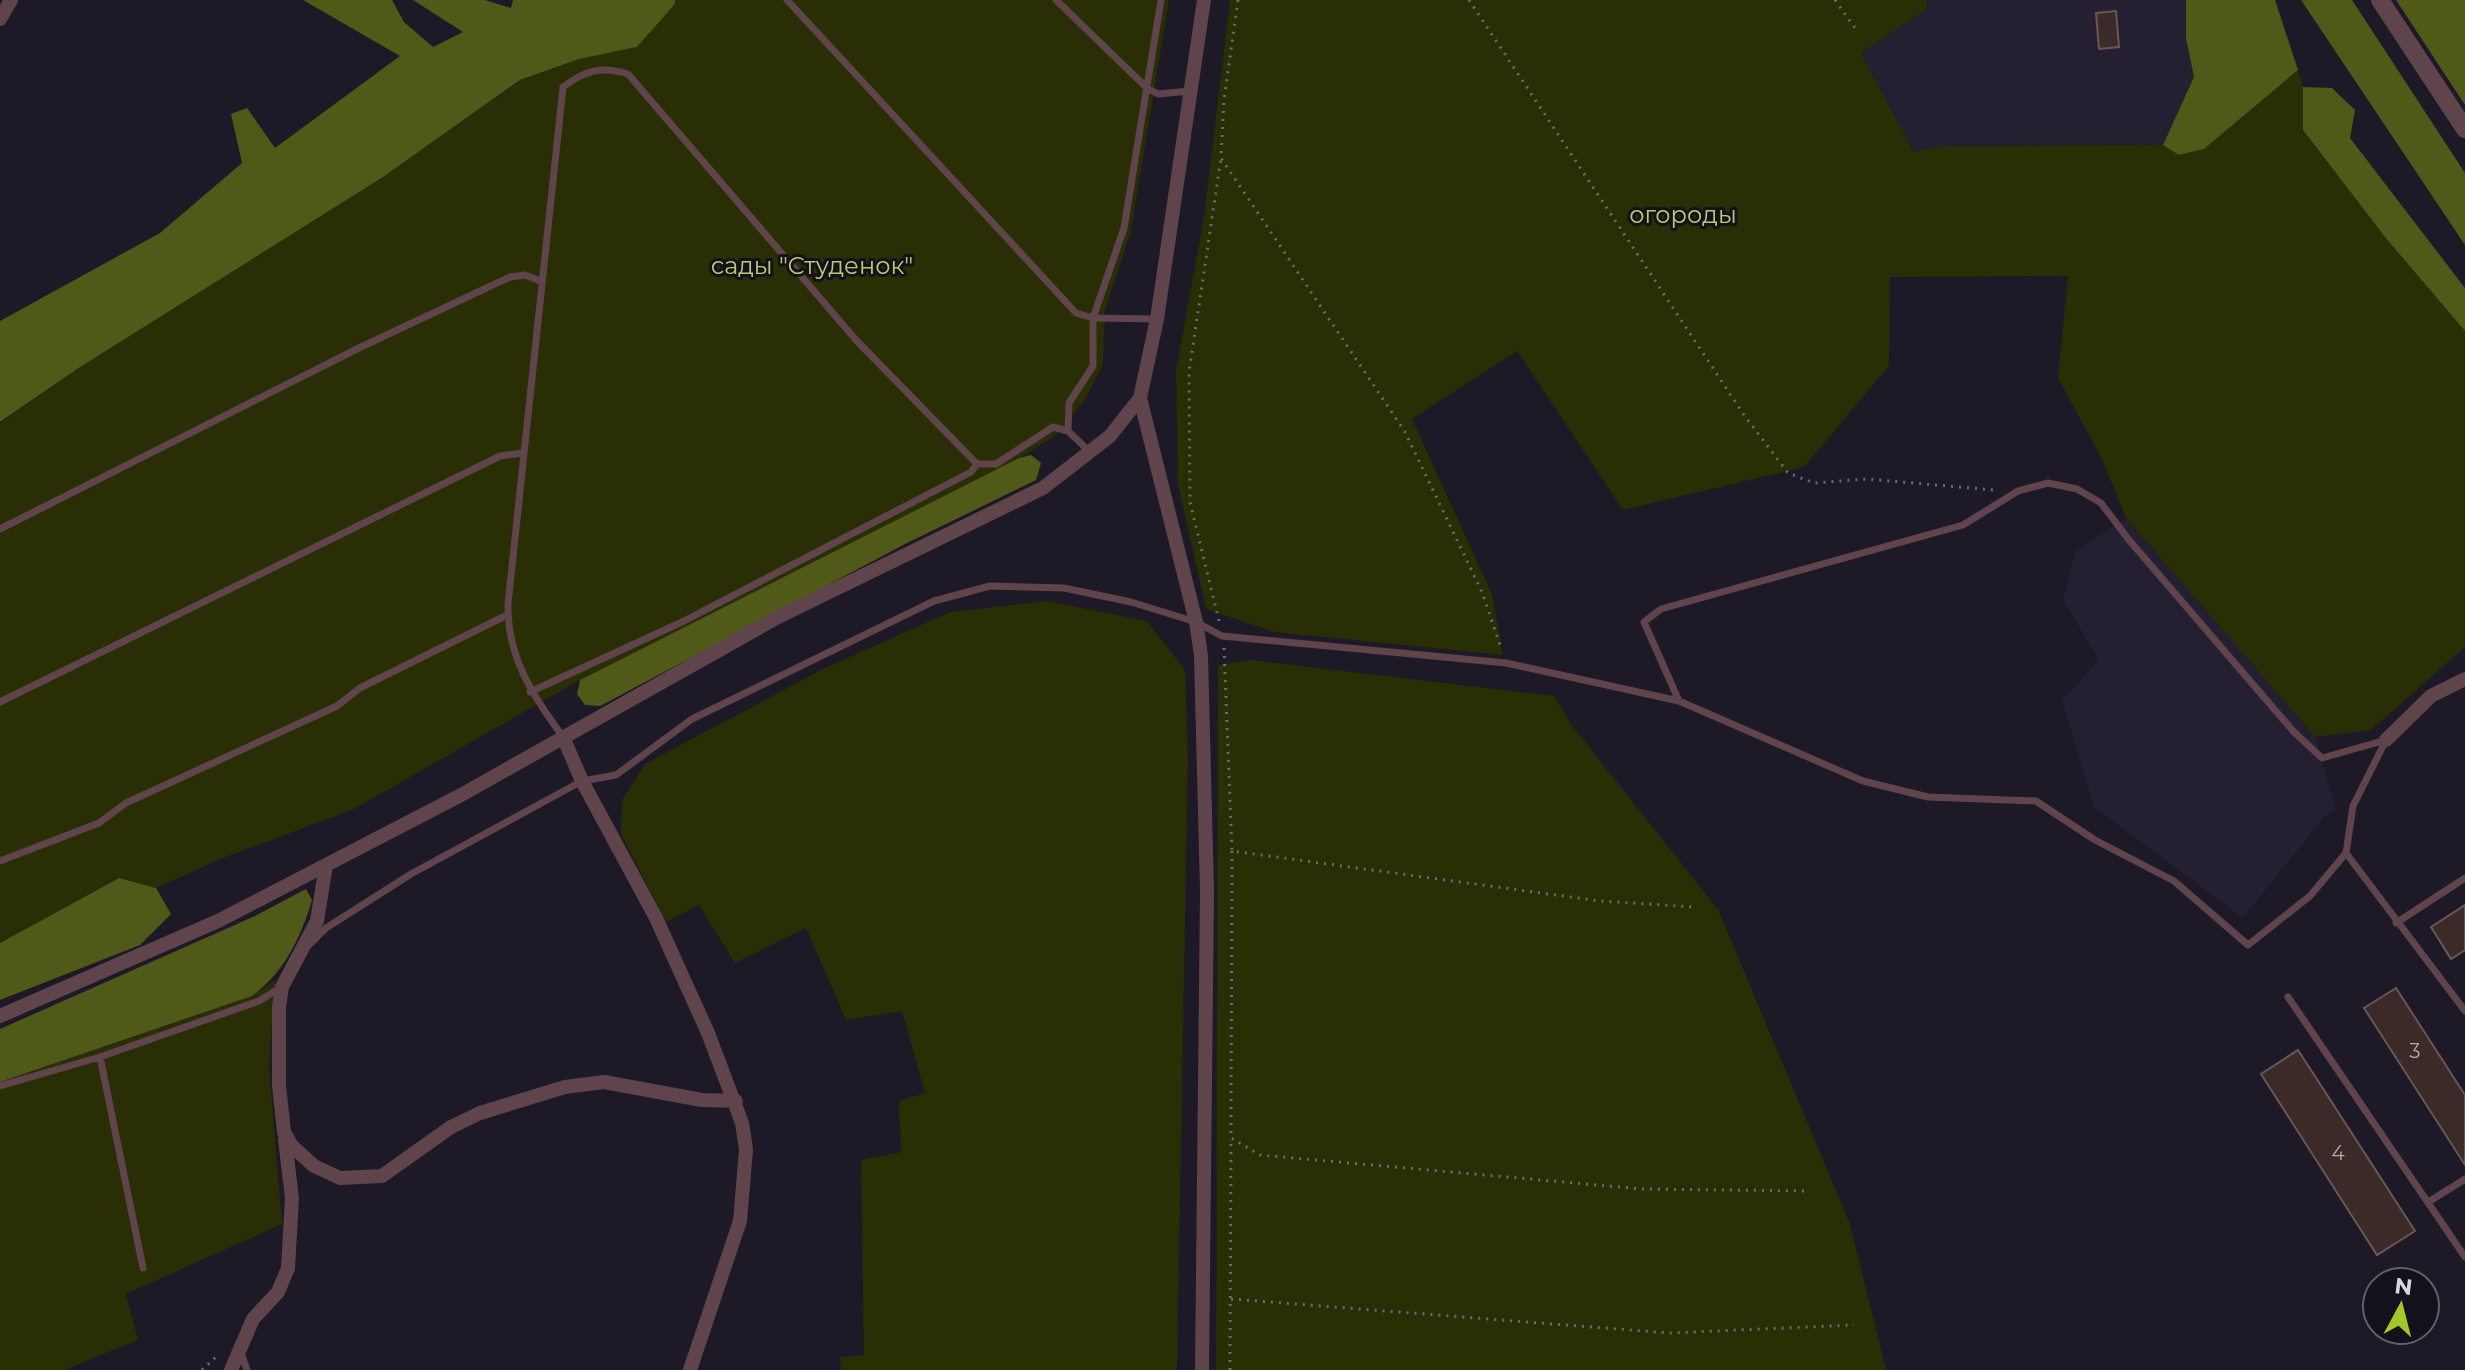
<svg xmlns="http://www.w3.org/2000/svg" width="2465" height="1370" font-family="Montserrat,sans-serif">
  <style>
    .built { fill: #251f32 }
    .green { fill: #292e04 }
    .forest { fill: #515918 }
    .building { fill: #3b2a27; stroke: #695753; stroke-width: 2 }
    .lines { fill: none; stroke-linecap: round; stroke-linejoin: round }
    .path { stroke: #6d6975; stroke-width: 3; stroke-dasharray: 2 6; stroke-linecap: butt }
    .service { stroke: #5f444b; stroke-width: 7 }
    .minor { stroke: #5f444b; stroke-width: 14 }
    .tertiary { stroke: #5f444b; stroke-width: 18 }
    .labels { text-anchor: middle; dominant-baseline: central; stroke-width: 6; stroke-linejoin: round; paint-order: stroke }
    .number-label { font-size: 20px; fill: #b1aab0 }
    .park-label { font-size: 24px; fill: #bbc96e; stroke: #14101c }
  </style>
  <rect width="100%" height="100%" fill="#1d1926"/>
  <path class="built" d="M 1927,0 L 2186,0 L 2186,38 L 2194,77 L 2163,145 L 1942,146 L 1914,152 L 1861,53 L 1927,9 Z
    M 2126,518 L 2315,737 L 2336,809 L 2325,816 L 2243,918 L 2094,807 L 2062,700 L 2099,660 L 2063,600 L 2075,552 Z"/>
  <path class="green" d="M 675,0 L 1169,0 L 1131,231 L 1105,310 L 1103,365 L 1084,401 L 1055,436 L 1019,458 L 580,680 L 354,809 L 223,858 L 156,888 L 119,878 L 0,943 L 0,423 L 77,369 L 383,177 L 521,80 L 579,59 L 637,47 L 675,4 Z
    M 1230,0 L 1927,0 L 1927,9 L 1861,53 L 1914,152 L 1942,146 L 2163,145 L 2180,155 L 2204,149 L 2298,70 L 2303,87 L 2303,130 L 2385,237 L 2465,331 L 2465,647 L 2371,730 L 2315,737 L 2126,518 L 2101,457 L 2058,378 L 2068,276 L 1890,277 L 1889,366 L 1804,467 L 1623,510 L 1517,351 L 1412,419 L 1492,594 L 1503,655 L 1274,632 L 1206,609 L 1178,484 L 1176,371 L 1204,217 Z
    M 1047,601 L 1147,621 L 1185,670 L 1188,754 L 1177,1370 L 841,1370 L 840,1357 L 864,1355 L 861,1160 L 901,1152 L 899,1101 L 925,1093 L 902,1011 L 846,1020 L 806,928 L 735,963 L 699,905 L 666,922 L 621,834 L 622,800 L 645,764 L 821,670 L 950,612 Z
    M 1251,660 L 1554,696 L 1573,727 L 1718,909 L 1850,1224 L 1886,1370 L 1216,1370 L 1218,665 Z
    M 275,980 L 269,1066 L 282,1224 L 126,1294 L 138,1340 L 64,1370 L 0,1370 L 0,1082 L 252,996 Z"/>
  <path class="forest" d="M 303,0 L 392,0 L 404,22 L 433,47 L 463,32 L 413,0 L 485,0 L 511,8 L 513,0 L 675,0 L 675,4 L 637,47 L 579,59 L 520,80 L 383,177 L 77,369 L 0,422 L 0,321 L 160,233 L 242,163 L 231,114 L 247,108 L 275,148 L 400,56 Z
    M 2186,0 L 2275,0 L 2298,70 L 2204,149 L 2179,155 L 2163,145 L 2194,77 L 2186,38 Z
    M 2301,0 L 2352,0 L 2465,173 L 2465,245 Z
    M 2396,0 L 2465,0 L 2465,105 Z
    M 2303,87 L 2332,88 L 2355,110 L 2350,138 L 2465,288 L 2465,331 L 2385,237 L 2303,130 Z
    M 1031,455 L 1041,463 L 1036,480 L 905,544 L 600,706 L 585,705 L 577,694 L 580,680 L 1019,458 Z
    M 119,878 L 156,888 L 171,914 L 140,945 L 0,1000 L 0,943 Z
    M 306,889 L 312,900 C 301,937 284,973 252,996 L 0,1082 L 0,1029 L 255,916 Z"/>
  <path class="building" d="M 2116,11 L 2119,47 L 2099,49 L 2096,13 Z
    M 2465,905 L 2465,950 L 2451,959 L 2431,927 Z
    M 2396,988 L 2465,1095 L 2465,1165 L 2364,1008 Z
    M 2298,1050 L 2415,1231 L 2377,1255 L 2261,1074 Z"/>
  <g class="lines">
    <path class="path" d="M 1238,0 L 1224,100 L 1221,158 L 1405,432 L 1482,592 L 1501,648
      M 1469,0 L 1744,415 L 1788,473 L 1814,483 L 1867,479 L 1994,490
      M 1835,0 L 1855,28
      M 1219,621 L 1190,502 L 1189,372 L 1221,158
      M 1224,648 L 1232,851 L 1600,901 L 1695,907
      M 1232,851 L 1231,1138 L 1260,1155 L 1642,1189 L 1808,1191
      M 1231,1299 L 1669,1333 L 1854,1325
      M 202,1370 L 219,1354
      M 1230,1370 L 1231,1138"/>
    <path class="service" d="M 787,0 L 1076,313 L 1093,318 L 1093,366 L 1069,403 L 1068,431
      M 1056,0 L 1147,88 L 1158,94 L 1190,91
      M 1157,319 L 1093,318 L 1124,228 L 1161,0
      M 0,529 L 361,347 L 510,277 L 525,275 L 540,281
      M 530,692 L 682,622 L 971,472 L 977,464
      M 1679,701 L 1644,622 L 1661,609 L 1963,525 L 2018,491 L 2048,483 L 2077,489 L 2101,503 L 2129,540 L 2294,732 L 2322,758 L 2386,740
      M 0,702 L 500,456 L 523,453
      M 563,737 C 533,696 507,657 508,604 L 563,87 C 586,70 600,66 628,74 L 856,340 L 977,464 L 996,464 L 1053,427 L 1068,431 L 1090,452
      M 2386,740 L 2353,806 L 2346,853 L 2465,1011
      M 0,861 L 99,823 L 126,803 L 337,706 L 360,688 L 507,615
      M 2396,923 L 2465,878
      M 309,945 L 326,928 L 411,874 L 582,781 L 616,775 L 692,719 L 934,601 L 990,586 L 1064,588 L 1131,602 L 1196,622 L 1222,636 L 1506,663 L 1679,701 L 1863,781 L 1928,797 L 2036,801 L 2095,840 L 2174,881 L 2248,945 L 2310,896 L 2346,853
      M 2288,997 L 2465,1257
      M 100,1057 L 143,1268
      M 0,1086 L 100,1057 L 259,1001 L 280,988
      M 2430,1201 L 2465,1179
      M 241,1353 L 247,1370"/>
    <path class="minor" d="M 0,19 L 11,0
      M 1140,398 L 1196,622 L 1201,655 L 1207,891 L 1202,1370
      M 563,737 L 582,781 L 656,918 L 708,1033 L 742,1123 L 746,1149 L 740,1221 L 690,1370
      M 2386,740 L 2431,696 L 2465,679
      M 326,865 L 317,921 L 282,987 L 279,1007 L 279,1085 L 284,1132 L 292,1146 L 314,1166 L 340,1178 L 382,1176 L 451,1127 L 480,1113 L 565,1087 L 604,1082 L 702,1100 L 736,1101
      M 0,1016 L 218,921 L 461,795 L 778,617 L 1043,488 L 1110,436 L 1140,398 L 1157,319 L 1204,0
      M 231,1370 L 253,1319 L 278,1292 L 288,1268 L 292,1198 L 285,1140"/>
    <path class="tertiary" d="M 2380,0 L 2465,129"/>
  </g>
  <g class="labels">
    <g class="number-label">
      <text x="2415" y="1051">3</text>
      <text x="2338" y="1153">4</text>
    </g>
    <g class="park-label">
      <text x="1683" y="214">огороды</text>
      <text x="812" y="265">сады "Студенок"</text>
    </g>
  </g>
  <g transform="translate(2401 1306) rotate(7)"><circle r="38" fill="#14101c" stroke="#625f6a" stroke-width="2"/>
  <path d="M0-6L14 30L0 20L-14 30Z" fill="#a2c928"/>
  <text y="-12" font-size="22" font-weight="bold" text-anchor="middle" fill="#d8d5de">N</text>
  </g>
</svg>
